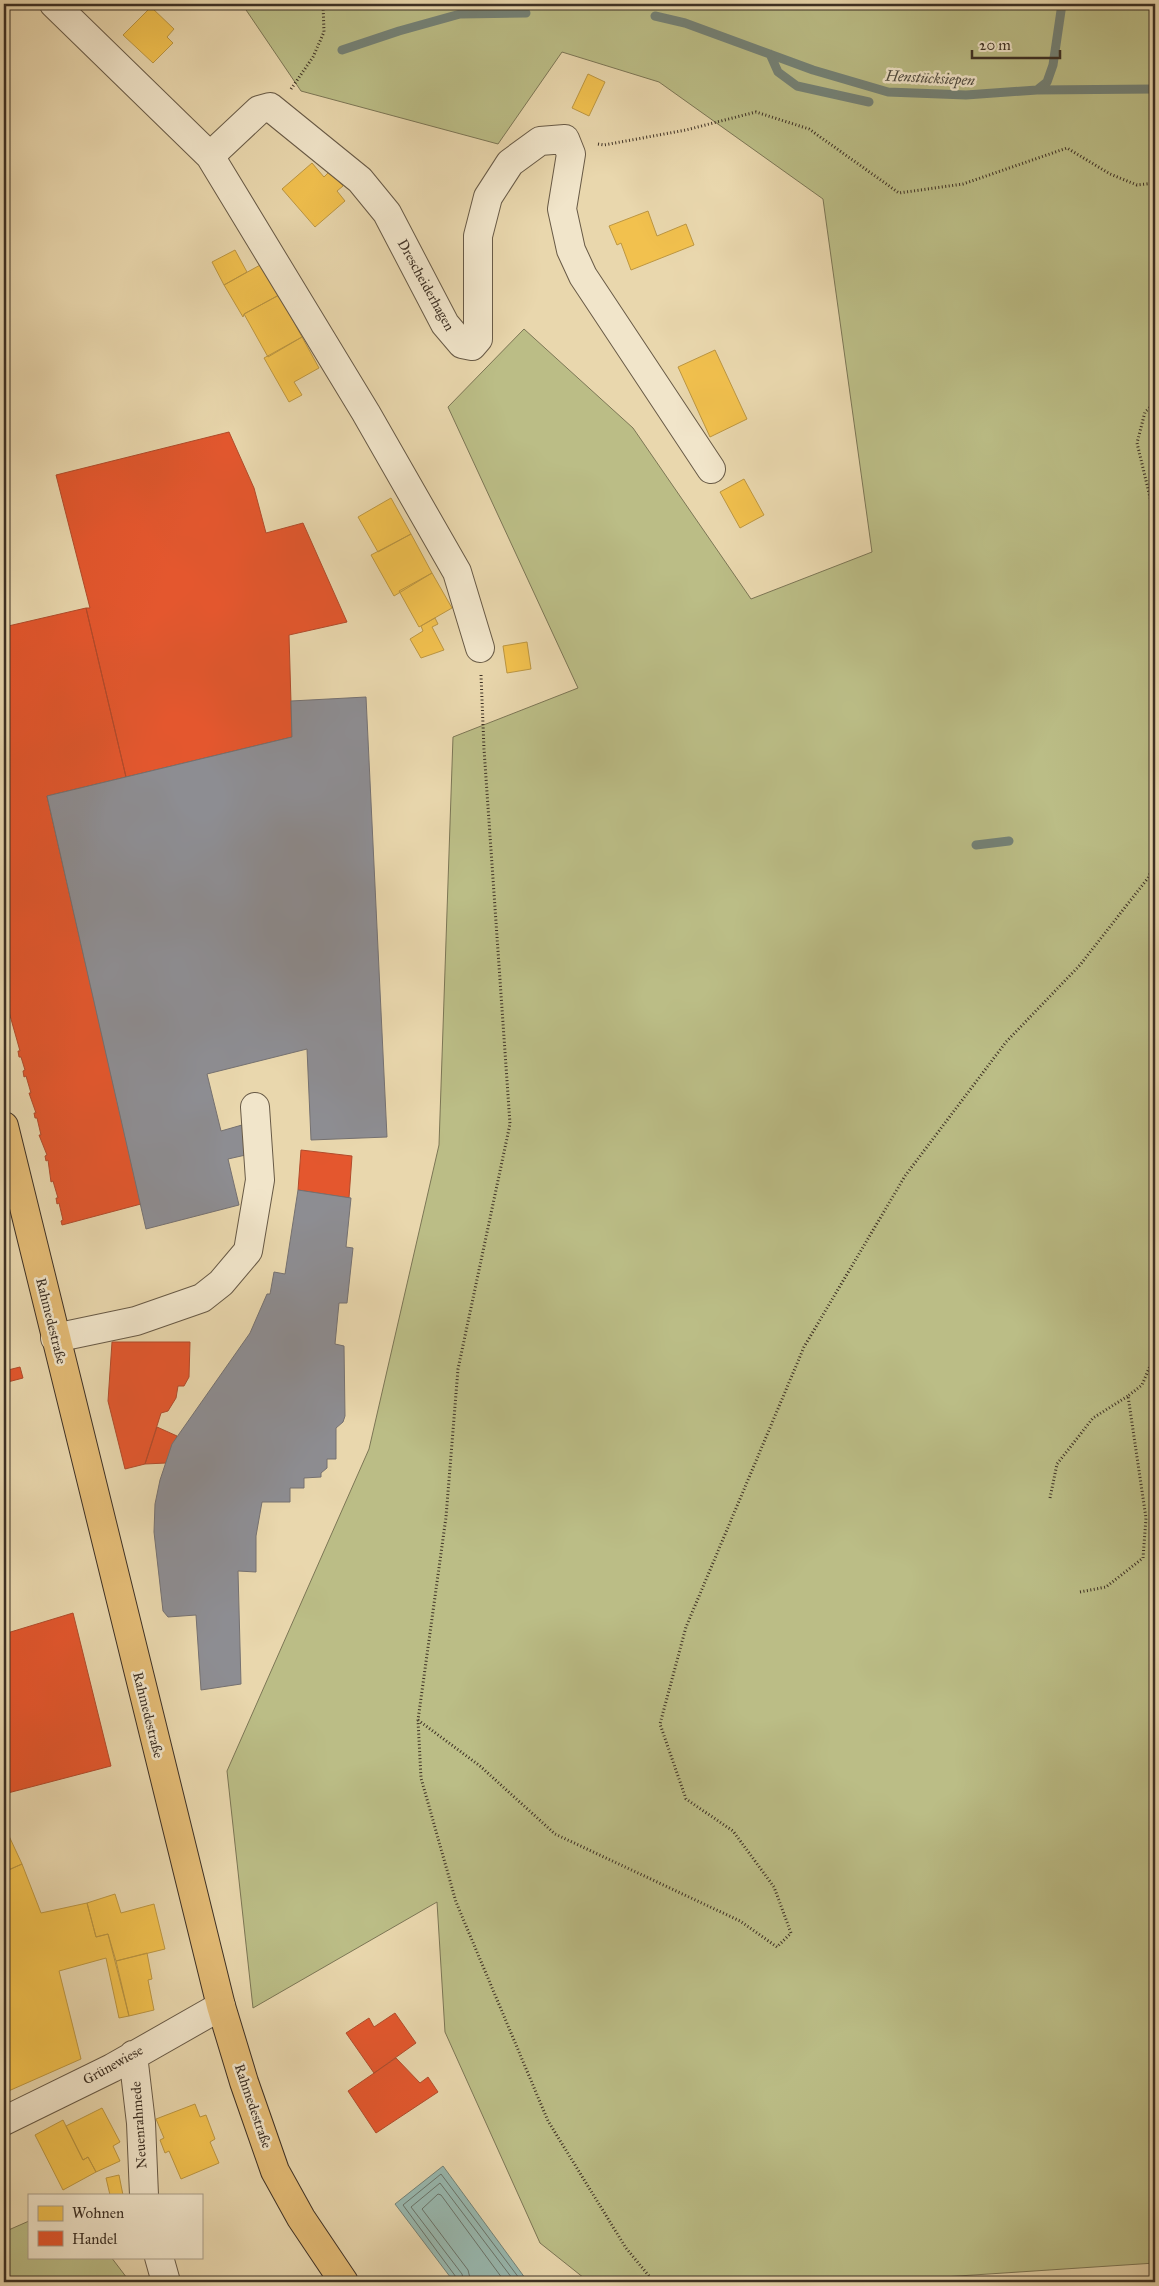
<svg xmlns="http://www.w3.org/2000/svg" width="1159" height="2286" font-family="'IM FELL Great Primer',serif">
  <style>
    .green { fill: #bbbd86; stroke: #7c7655 }
    .water { fill: #98b8af; stroke: #748277 }
    .homes { fill: #f2c14e; stroke: #bc9641 }
    .shops { fill: #e4572e; stroke: #b24b2b }
    .industry { fill: #8d8d92; stroke: #757171 }
    .lines { fill: none; stroke-linecap: round; stroke-linejoin: round }
    .shore { stroke: #6a746a; stroke-width: 1 }
    .stream { stroke: #748277; stroke-width: 9 }
    .minor-casing { stroke: #685a46; stroke-width: 30 }
    .major-casing { stroke: #3d3024; stroke-width: 30 }
    .path { stroke: #3d3024; stroke-width: 3; stroke-dasharray: 1 2.5; stroke-linecap: butt }
    .minor { stroke: #f1e5ca; stroke-width: 28 }
    .major { stroke: #e4bc76; stroke-width: 28 }
    .labels { text-anchor: middle; dominant-baseline: central; stroke-width: 5; stroke-linejoin: round; paint-order: stroke }
    .street-label { font-size: 14px; fill: #3d3024; stroke: #f1e5ca }
    .water-label { font-size: 15px; font-style: italic; fill: #4f4b40; stroke: #f1e5ca }
  </style>
  <rect width="100%" height="100%" fill="#e9d7ad"/>
  <filter id="stains"><feTurbulence type="fractalNoise" baseFrequency=".004" numOctaves="4"/><feColorMatrix values="0 0 0 0 .2 0 0 0 0 .09 0 0 0 0 .02 0 0 0 .5 -.17"/></filter>
  <radialGradient id="worn" r=".72"><stop offset=".6" stop-color="#630" stop-opacity="0"/><stop offset="1" stop-color="#630" stop-opacity=".3"/></radialGradient>
  <path class="green" d="M 242,4 L 1155,4 L 1155,2263 L 913,2279 L 900,2282 L 589,2282 L 540,2243 L 445,2032 L 437,1902 L 253,2008 L 227,1771 L 369,1449 L 439,1145 L 453,737 L 578,688 L 448,407 L 524,329 L 633,428 L 751,599 L 872,552 L 823,199 L 659,82 L 562,52 L 498,144 L 301,91 Z
    M 29,2221 L 29,2257 L 111,2257 L 130,2282 L 4,2282 L 4,2232 Z"/>
  <path class="water" d="M 443,2166 L 528,2282 L 454,2282 L 395,2204 Z"/>
  <path class="homes" d="M 151,7 L 174,29 L 167,37 L 173,43 L 153,63 L 123,35 Z
    M 588,74 L 605,82 L 589,116 L 572,108 Z
    M 312,163 L 324,177 L 330,171 L 343,186 L 337,191 L 345,201 L 315,227 L 282,189 Z
    M 648,211 L 657,236 L 686,224 L 694,245 L 631,270 L 621,243 L 617,245 L 609,226 Z
    M 235,250 L 247,272 L 224,285 L 212,262 Z
    M 262,264 L 279,295 L 244,314 L 243,317 L 224,285 Z
    M 279,295 L 302,337 L 268,357 L 244,314 Z
    M 302,337 L 319,368 L 294,382 L 302,395 L 289,402 L 264,358 Z
    M 715,350 L 747,419 L 710,437 L 678,367 Z
    M 744,479 L 764,515 L 740,528 L 720,492 Z
    M 391,498 L 411,534 L 378,552 L 358,517 Z
    M 411,534 L 432,573 L 394,596 L 371,555 Z
    M 432,573 L 452,608 L 419,627 L 399,591 Z
    M 435,618 L 438,624 L 432,627 L 444,650 L 421,658 L 410,639 L 423,631 L 421,626 Z
    M 527,642 L 531,669 L 507,673 L 503,646 Z
    M 9,1836 L 22,1864 L 4,1872 L 4,1838 Z
    M 22,1864 L 41,1913 L 87,1903 L 96,1937 L 108,1934 L 129,2016 L 119,2018 L 106,1958 L 59,1971 L 81,2059 L 4,2093 L 4,1872 Z
    M 115,1894 L 121,1913 L 154,1904 L 165,1949 L 116,1961 L 108,1934 L 96,1937 L 87,1903 Z
    M 147,1953 L 152,1979 L 148,1980 L 154,2010 L 129,2016 L 116,1961 Z
    M 195,2104 L 200,2117 L 206,2115 L 215,2139 L 210,2142 L 219,2163 L 181,2179 L 169,2151 L 165,2153 L 160,2140 L 164,2138 L 156,2119 Z
    M 102,2108 L 120,2142 L 113,2146 L 120,2161 L 96,2172 L 88,2157 L 83,2160 L 66,2126 Z
    M 63,2120 L 83,2160 L 88,2157 L 96,2172 L 63,2190 L 35,2135 Z
    M 119,2175 L 123,2195 L 110,2195 L 106,2178 Z"/>
  <path class="shops" d="M 229,432 L 254,488 L 266,533 L 303,523 L 347,622 L 289,635 L 292,737 L 126,777 L 86,608 L 90,608 L 56,475 Z
    M 86,608 L 126,777 L 47,796 L 141,1204 L 62,1225 L 61,1221 L 63,1220 L 59,1203 L 57,1204 L 56,1198 L 58,1198 L 53,1181 L 51,1182 L 48,1160 L 46,1161 L 45,1156 L 47,1155 L 39,1135 L 41,1135 L 37,1118 L 35,1118 L 34,1113 L 36,1113 L 29,1093 L 31,1093 L 26,1076 L 24,1077 L 23,1071 L 25,1070 L 21,1057 L 19,1057 L 18,1051 L 20,1051 L 4,994 L 4,627 Z
    M 301,1150 L 352,1156 L 349,1198 L 298,1190 Z
    M 112,1342 L 190,1342 L 189,1377 L 184,1386 L 178,1386 L 176,1398 L 168,1411 L 161,1413 L 145,1464 L 125,1469 L 108,1401 Z
    M 20,1367 L 23,1378 L 4,1383 L 4,1371 Z
    M 157,1427 L 177,1436 L 166,1463 L 145,1464 Z
    M 73,1613 L 111,1766 L 4,1794 L 4,1634 Z
    M 395,2013 L 416,2043 L 374,2073 L 346,2033 L 369,2018 L 374,2027 Z
    M 396,2058 L 420,2083 L 428,2077 L 438,2092 L 376,2133 L 348,2091 Z"/>
  <path class="industry" d="M 366,697 L 387,1137 L 311,1140 L 307,1049 L 207,1074 L 221,1131 L 242,1125 L 250,1154 L 228,1159 L 239,1205 L 146,1229 L 47,796 L 292,737 L 291,701 Z
    M 298,1190 L 351,1198 L 346,1247 L 353,1248 L 347,1303 L 339,1303 L 335,1344 L 344,1346 L 345,1416 L 343,1422 L 336,1428 L 336,1459 L 327,1459 L 327,1468 L 321,1473 L 321,1477 L 304,1478 L 304,1488 L 290,1488 L 290,1502 L 262,1502 L 256,1536 L 256,1572 L 238,1571 L 241,1684 L 201,1690 L 196,1615 L 168,1617 L 163,1611 L 154,1532 L 155,1504 L 160,1480 L 172,1444 L 250,1333 L 267,1294 L 270,1294 L 274,1272 L 285,1274 Z"/>
  <g class="lines">
    <path class="shore" d="M 457,2282 L 456,2277 L 403,2205 L 441,2174 L 522,2282
      M 464,2282 L 462,2274 L 411,2207 L 440,2183 L 515,2282
      M 471,2282 L 468,2270 L 422,2209 L 438,2194 L 441,2195 L 505,2282"/>
    <path class="stream" d="M 655,16 L 685,23 L 813,70 L 888,92 L 966,95 L 1037,90 L 1155,89
      M 342,50 L 399,31 L 460,14 L 526,13
      M 770,54 L 778,72 L 797,86 L 869,102
      M 1037,90 L 1047,82 L 1053,65 L 1062,4
      M 976,845 L 1009,841"/>
    <defs>
      <path id="minor" d="M 54,4 L 210,156 L 366,413 L 457,572 L 480,648
        M 210,156 L 259,110 L 270,107 L 360,180 L 387,213 L 445,324 L 462,344 L 472,346 L 478,339 L 478,236 L 488,197 L 510,163 L 540,141 L 565,139 L 571,154 L 562,209 L 571,250 L 583,276 L 711,469
        M 55,1338 L 136,1321 L 202,1298 L 221,1283 L 248,1251 L 260,1180 L 255,1107
        M 133,2055 L 141,2123 L 144,2195
        M 4,2121 L 112,2068 L 221,2006
        M 159,2257 L 166,2282"/>
      <path id="major" d="M 4,1126 L 221,2006 L 244,2082 L 275,2171 L 301,2218 L 344,2282"/>
    </defs>
    <use href="#minor" class="minor-casing"/>
    <use href="#major" class="major-casing"/>
    <path class="path" d="M 291,89 L 313,57 L 324,32 L 323,4
      M 598,144 L 604,145 L 686,130 L 756,112 L 809,129 L 899,193 L 963,184 L 1067,148 L 1110,174 L 1137,185 L 1155,183
      M 1155,403 L 1145,412 L 1137,443 L 1155,518
      M 481,675 L 484,749 L 510,1124 L 458,1369 L 446,1517 L 418,1720 L 421,1778 L 456,1902 L 548,2121 L 626,2248 L 654,2282
      M 1050,1498 L 1057,1464 L 1093,1418 L 1128,1396
      M 1080,1592 L 1106,1587 L 1143,1558 L 1146,1518 L 1128,1396 L 1142,1385 L 1155,1354
      M 418,1720 L 480,1766 L 555,1834 L 740,1921 L 777,1947 L 791,1933 L 774,1887 L 733,1831 L 686,1799 L 660,1724 L 686,1627 L 804,1347 L 905,1176 L 1006,1042 L 1080,965 L 1148,878 L 1155,863"/>
    <use href="#minor" class="minor"/>
    <use href="#major" class="major"/>
  </g>
  <g class="labels">
    <g class="street-label">
      <text transform="translate(426 285) rotate(61)">Drescheiderhagen</text>
      <text transform="translate(51 1321) rotate(76)">Rahmedestraße</text>
      <text transform="translate(148 1715) rotate(76)">Rahmedestraße</text>
      <text transform="translate(113 2065) rotate(-29)">Grünewiese</text>
      <text transform="translate(253 2106) rotate(71)">Rahmedestraße</text>
      <text transform="translate(139 2125) rotate(-94)">Neuenrahmede</text>
    </g>
    <g class="water-label">
      <text transform="translate(930 78) rotate(3)">Henstücksiepen</text>
    </g>
  </g>
  <rect width="1159" height="2286" fill="none" stroke="#e9d7ad" stroke-width="20"/>
  <rect x="5" y="5" width="1149" height="2276" fill="none" stroke="#3d3024" stroke-width="2.5"/>
  <rect x="10" y="10" width="1139" height="2266" fill="none" stroke="#3d3024"/>
  <rect x="28" y="2194" width="175" height="65" fill="#f1e5ca" stroke="#a99d88"/>
  <rect x="38" y="2206" width="25" height="15" fill="#f2c14e" stroke="#a99d88"/>
  <text x="72" y="2218" font-size="15" fill="#3d3024">Wohnen</text>
  <rect x="38" y="2231" width="25" height="15" fill="#e4572e" stroke="#a99d88"/>
  <text x="72" y="2244" font-size="15" fill="#3d3024">Handel</text>
  <path d="M972 50v8h88v-8" fill="none" stroke="#3d3024" stroke-width="2.5"/>
  <text x="979" y="50" font-size="15" fill="#3d3024" stroke="#f1e5ca" stroke-width="4" paint-order="stroke">20 m</text>
  <rect width="100%" height="100%" filter="url(#stains)"/>
  <rect width="100%" height="100%" fill="url(#worn)"/>
</svg>
